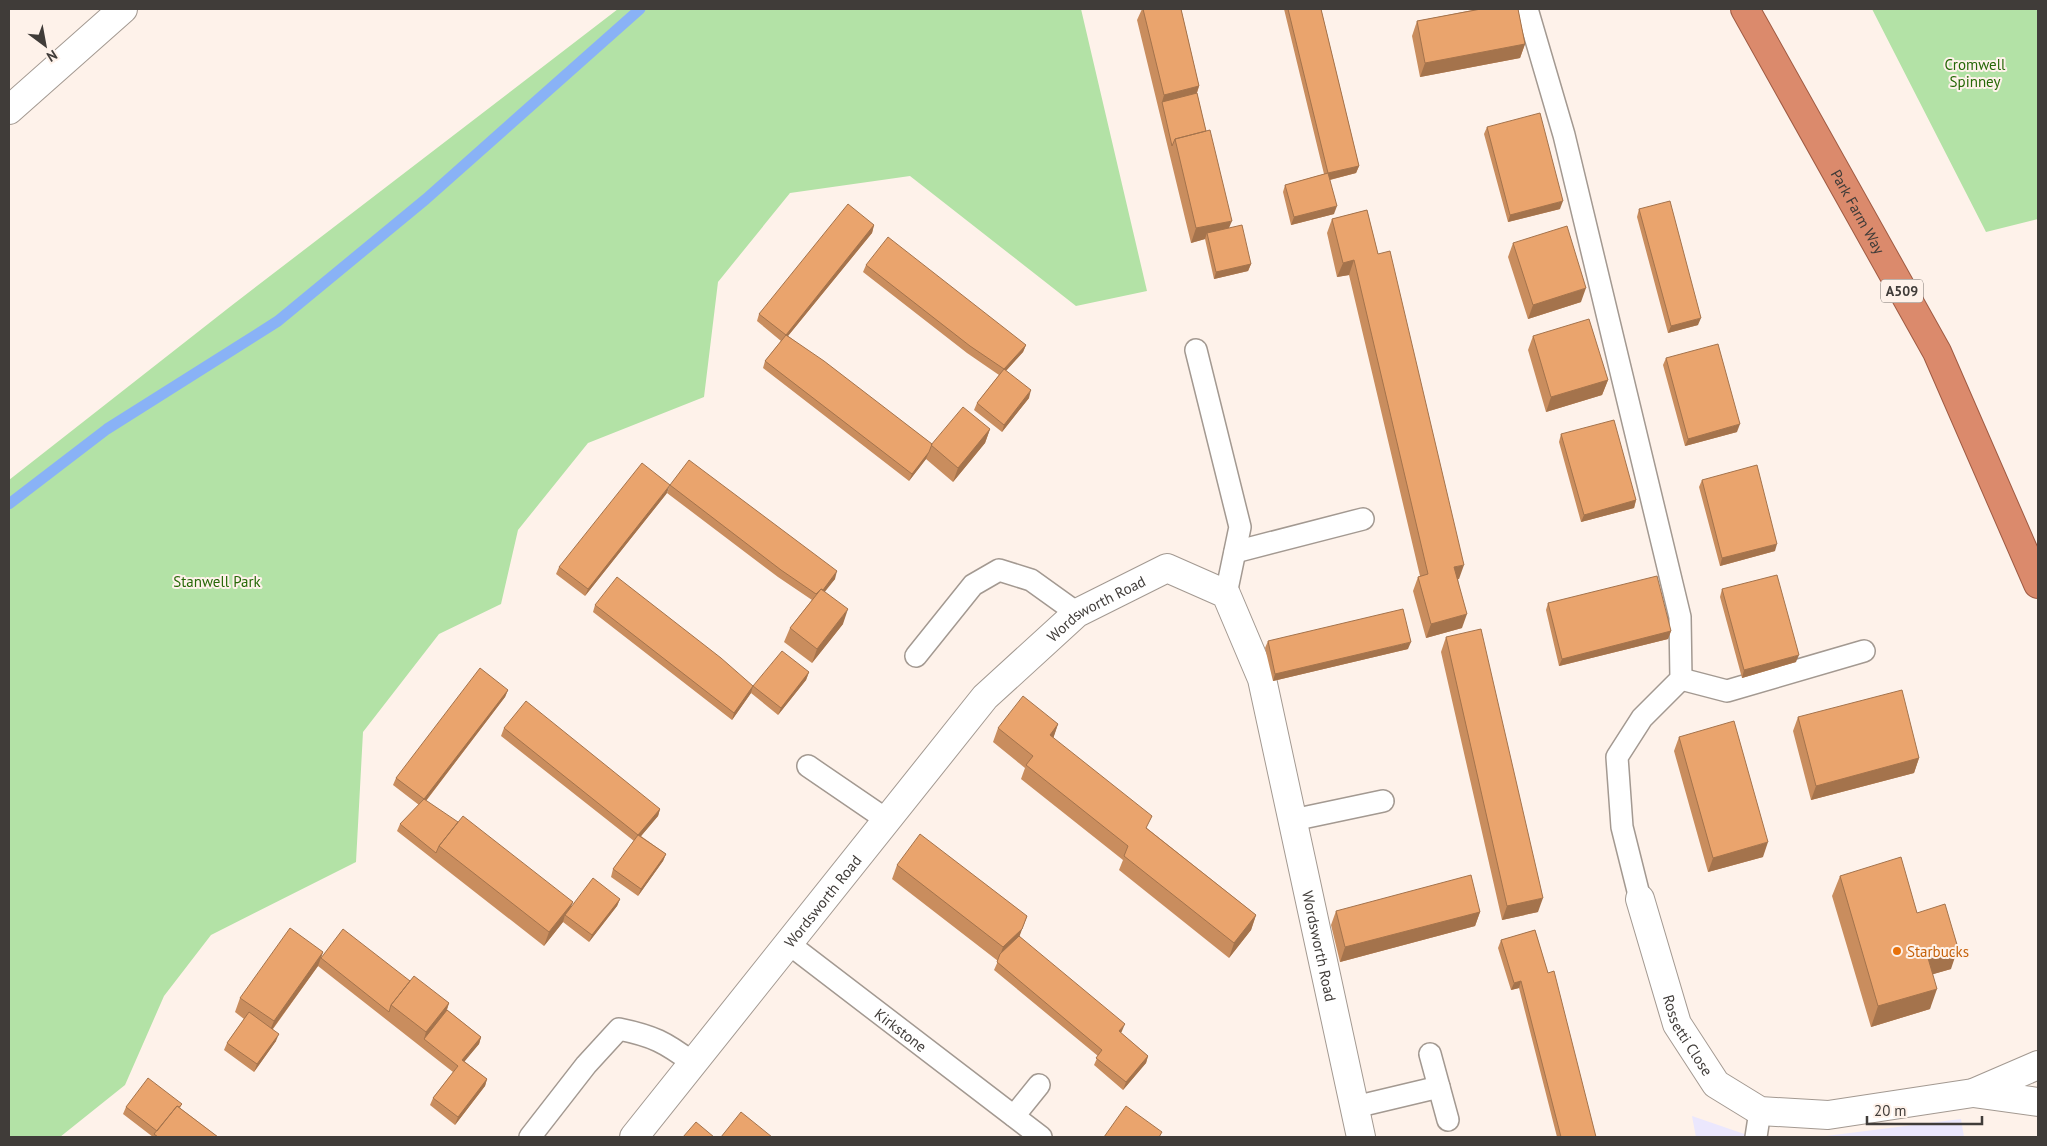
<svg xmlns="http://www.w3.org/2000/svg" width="2047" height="1146" font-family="'PT Sans',sans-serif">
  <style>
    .commercial { fill: #ebe7fd }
    .green { fill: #b3e2a6 }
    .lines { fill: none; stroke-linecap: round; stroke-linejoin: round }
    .stream { stroke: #89b2f6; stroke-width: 11 }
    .service-casing { stroke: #a39991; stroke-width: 24 }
    .minor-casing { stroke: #a39991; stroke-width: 30 }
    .trunk-casing { stroke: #9f5b43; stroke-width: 30 }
    .service { stroke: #fff; stroke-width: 21 }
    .minor { stroke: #fff; stroke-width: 28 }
    .trunk { stroke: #db8a6c; stroke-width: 28 }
    .wall { fill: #c98d5e }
    .shaded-wall { fill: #a4734c }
    .building { fill: #eaa46d; stroke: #a4734c }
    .food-dot { fill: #e8710a; stroke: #fef2ea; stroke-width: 2 }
    .labels { text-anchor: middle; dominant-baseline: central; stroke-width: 4; stroke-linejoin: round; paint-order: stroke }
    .shield { fill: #fef2ea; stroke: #79736e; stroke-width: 1 }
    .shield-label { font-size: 14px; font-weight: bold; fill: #403c39 }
    .park-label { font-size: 15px; fill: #266807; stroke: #fef2ea }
    .street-label { font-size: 15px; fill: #403c39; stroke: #fef2ea }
    .food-label { font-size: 15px; fill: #c56008; stroke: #fef2ea; text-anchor: start }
  </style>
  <rect width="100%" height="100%" fill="#fef2ea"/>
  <path class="commercial" d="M 1692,1116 L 1753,1137 L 1696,1137 Z
    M 1961,1119 L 1964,1137 L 1818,1137 Z"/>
  <path class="green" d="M 618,9 L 1081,9 L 1147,291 L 1076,306 L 910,176 L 790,193 L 718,282 L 704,397 L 588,443 L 518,530 L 501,604 L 439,634 L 363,732 L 356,862 L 211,935 L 164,996 L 125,1085 L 60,1137 L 9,1137 L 9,480 L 231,306 Z
    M 1872,9 L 2038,9 L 2038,219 L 1986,232 Z"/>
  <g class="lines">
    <path class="stream" d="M 9,504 L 107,429 L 278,321 L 426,199 L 640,9"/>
    <defs>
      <g id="service">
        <path d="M 1527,9 L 1564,135 L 1680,617 L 1681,679 L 1642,718 L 1617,757 L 1622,827 L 1640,899"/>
        <path d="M 1196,350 L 1240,527 L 1226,594"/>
        <path d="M 1235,552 L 1363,519"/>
        <path d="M 916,656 L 973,585 L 999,570 L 1031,580 L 1077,613"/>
        <path d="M 1681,679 L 1727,691 L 1864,651"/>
        <path d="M 808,766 L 887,820"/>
        <path d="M 1293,820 L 1383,801"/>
        <path id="s1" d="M 789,944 L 1041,1137"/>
        <path d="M 1430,1054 L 1448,1120"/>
        <path d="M 1355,1107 L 1439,1087"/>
        <path d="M 1014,1116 L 1039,1085"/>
        <path d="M 530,1137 L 586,1065 L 619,1029 C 653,1036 665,1042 693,1063"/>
        <path d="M 1756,1137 L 1760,1111"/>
      </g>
      <g id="minor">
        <path d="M 9,110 L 123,9"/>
        <path id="s2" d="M 1640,899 L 1677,1024 L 1716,1084 L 1760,1111 L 1828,1115 L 1973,1093 L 2038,1065"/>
        <path d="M 1973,1093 L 2038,1102"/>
        <path id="s3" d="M 634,1137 L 985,697 L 1077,613 L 1167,568 L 1226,594 L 1262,679 L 1361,1137"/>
      </g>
      <g id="trunk">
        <path id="s4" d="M 1745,9 L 1937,352 L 2038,584"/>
      </g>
    </defs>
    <use href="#service" class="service-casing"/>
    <use href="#minor" class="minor-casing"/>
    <use href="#trunk" class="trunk-casing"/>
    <use href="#service" class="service"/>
    <use href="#minor" class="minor"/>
    <use href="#trunk" class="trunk"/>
  </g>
  <path class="wall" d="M 1142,9 L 1181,9 L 1199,86 L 1197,93 L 1229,228 L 1251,264 L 1248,271 L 1214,279 L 1205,239 L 1191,243 L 1137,20 Z
    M 1284,9 L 1321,9 L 1359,166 L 1356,173 L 1330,180 L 1334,214 L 1291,225 L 1283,192 L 1285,185 L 1324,174 Z
    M 1473,9 L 1518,9 L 1525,44 L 1520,58 L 1420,77 L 1412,36 L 1417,21 L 1473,10 Z
    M 1487,127 L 1560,209 L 1508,222 L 1484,134 Z
    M 1639,209 L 1698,325 L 1668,333 L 1637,217 Z
    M 1367,210 L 1459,579 L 1458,579 L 1462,628 L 1426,638 L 1413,591 L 1418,577 L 1420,576 L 1349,275 L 1337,277 L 1327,233 L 1332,219 Z
    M 874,225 L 872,233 L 788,336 L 932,444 L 990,429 L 985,443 L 953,482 L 926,459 L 909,481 L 763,368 L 765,361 L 781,341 L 757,321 L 759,314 Z
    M 1513,243 L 1581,302 L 1528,319 L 1508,257 Z
    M 866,265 L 1026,345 L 1023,352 L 1006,371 L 1029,398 L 1002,432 L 974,410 L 977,403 L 999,375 L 967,353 L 863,272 Z
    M 1533,336 L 1608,380 L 1602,395 L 1546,412 L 1528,350 Z
    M 1666,358 L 1737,432 L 1685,446 L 1663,365 Z
    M 1561,434 L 1636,500 L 1634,508 L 1581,522 L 1559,442 Z
    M 1702,480 L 1775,551 L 1720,566 L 1699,487 Z
    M 670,485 L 835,579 L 824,591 L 843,624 L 812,663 L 784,642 L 790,628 L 812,600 L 778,577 L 667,493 Z
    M 667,493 L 585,596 L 556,574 L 559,567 Z
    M 1722,589 L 1796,662 L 1742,678 L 1720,597 Z
    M 1548,603 L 1671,631 L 1668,639 L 1559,666 L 1546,610 Z
    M 595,605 L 753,686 L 751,693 L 732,720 L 593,612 Z
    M 1446,637 L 1538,912 L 1502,920 L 1441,652 Z
    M 1268,641 L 1408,649 L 1273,681 L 1265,648 Z
    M 809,672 L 806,680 L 778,715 L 751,693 L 753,686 Z
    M 508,690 L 505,697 L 426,801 L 573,902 L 570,908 L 620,899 L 617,906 L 589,942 L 563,922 L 544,946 L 397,831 L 400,824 L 419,805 L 393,785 L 396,778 Z
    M 1798,717 L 1919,758 L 1914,773 L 1811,800 L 1793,731 Z
    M 1058,724 L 1053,738 L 1148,829 L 1256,915 L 1251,930 L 1229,958 L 1119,870 L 1123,860 L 1021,779 L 1025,768 L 993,742 L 998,728 Z
    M 504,728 L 660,809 L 658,816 L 641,836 L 666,854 L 663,861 L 638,896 L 611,877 L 613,869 L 634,841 L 501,736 Z
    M 1679,737 L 1763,857 L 1708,872 L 1674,751 Z
    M 897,865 L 1027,916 L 1019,936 L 1122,1031 L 1121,1033 L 1148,1056 L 1146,1063 L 1123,1090 L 1094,1065 L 1098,1056 L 994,970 L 998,961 L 892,879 Z
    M 1840,876 L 1917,913 L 1951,969 L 1933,974 L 1930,1009 L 1871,1027 L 1832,896 Z
    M 1336,911 L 1480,912 L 1475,926 L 1340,962 L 1331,925 Z
    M 1535,930 L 1596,1137 L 1557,1137 L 1519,988 L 1511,990 L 1498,948 L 1501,940 Z
    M 323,952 L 321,958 L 410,981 L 449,1003 L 447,1010 L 481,1037 L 479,1044 L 464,1061 L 487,1079 L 485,1086 L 455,1125 L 430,1105 L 433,1098 L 453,1072 L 318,966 L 273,1029 L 276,1041 L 254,1072 L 224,1050 L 227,1043 L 244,1019 L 235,1012 L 240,998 Z
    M 182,1104 L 180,1108 L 218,1137 L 153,1137 L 123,1114 L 126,1107 Z"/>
  <path class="shaded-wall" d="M 1525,44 L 1520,58 L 1420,77 L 1425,63 Z
    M 1199,86 L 1194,101 L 1162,102 L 1164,95 Z
    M 1359,166 L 1356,173 L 1325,181 L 1328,173 Z
    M 1563,201 L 1560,209 L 1508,222 L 1510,215 Z
    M 1337,206 L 1334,214 L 1291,225 L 1294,217 Z
    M 1232,221 L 1226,235 L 1207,233 L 1205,239 L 1191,243 L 1196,228 Z
    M 874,225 L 872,233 L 783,342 L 786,335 Z
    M 1354,260 L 1349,275 L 1337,277 L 1343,263 Z
    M 1251,264 L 1248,271 L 1214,279 L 1216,272 Z
    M 1586,288 L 1581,302 L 1528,319 L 1533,305 Z
    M 1701,318 L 1698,325 L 1668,333 L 1671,326 Z
    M 1026,345 L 1023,352 L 1001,376 L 1004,369 Z
    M 1608,380 L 1602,395 L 1546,412 L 1551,397 Z
    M 1031,390 L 1029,398 L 1002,432 L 1004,425 Z
    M 1740,424 L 1737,432 L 1685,446 L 1688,439 Z
    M 990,429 L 985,443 L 953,482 L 958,468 Z
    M 929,452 L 926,459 L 909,481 L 912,474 Z
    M 670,485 L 667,493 L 585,596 L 588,589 Z
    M 1636,500 L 1634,508 L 1581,522 L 1584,515 Z
    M 1777,544 L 1775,551 L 1720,566 L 1722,558 Z
    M 1464,565 L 1459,579 L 1449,581 L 1454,567 Z
    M 837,571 L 835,579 L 816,603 L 818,595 Z
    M 848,609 L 843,624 L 812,663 L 817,649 Z
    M 1467,614 L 1462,628 L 1426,638 L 1431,624 Z
    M 1671,631 L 1668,639 L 1559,666 L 1562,659 Z
    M 1411,642 L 1408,649 L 1273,681 L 1275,674 Z
    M 1799,655 L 1796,662 L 1742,678 L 1744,670 Z
    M 809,672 L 806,680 L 778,715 L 781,708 Z
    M 753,686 L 751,693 L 732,720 L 734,713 Z
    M 508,690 L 505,697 L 421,807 L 424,799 Z
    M 1058,724 L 1053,739 L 1050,735 Z
    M 1919,758 L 1914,773 L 1811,800 L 1816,786 Z
    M 660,809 L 658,816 L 636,842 L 638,835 Z
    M 1768,842 L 1763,857 L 1708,872 L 1713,858 Z
    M 666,854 L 663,861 L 638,896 L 641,889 Z
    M 1543,898 L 1538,912 L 1502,920 L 1507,906 Z
    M 620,899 L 617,906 L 589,942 L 592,935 Z
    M 573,902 L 567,916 L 565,915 L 563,922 L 544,946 L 549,932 Z
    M 1480,912 L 1475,926 L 1340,962 L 1345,947 Z
    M 1256,915 L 1251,930 L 1229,958 L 1234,943 Z
    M 1027,916 L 1017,943 L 998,961 L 1003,947 Z
    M 1958,948 L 1951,969 L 1920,978 L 1928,958 Z
    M 323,952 L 318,966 L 268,1035 L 274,1021 Z
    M 1521,981 L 1519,988 L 1511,990 L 1514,983 Z
    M 1937,989 L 1930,1009 L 1871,1027 L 1878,1006 Z
    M 449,1003 L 444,1017 L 424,1039 L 426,1032 Z
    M 1125,1024 L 1122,1031 L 1116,1038 L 1119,1031 Z
    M 279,1034 L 276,1041 L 254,1072 L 257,1064 Z
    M 481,1037 L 479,1044 L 460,1067 L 462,1060 Z
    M 1148,1056 L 1146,1063 L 1123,1090 L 1126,1082 Z
    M 487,1079 L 485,1086 L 455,1125 L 458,1117 Z"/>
  <path class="building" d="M 1143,9 L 1181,9 L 1199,86 L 1164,95 Z
    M 1288,9 L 1321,9 L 1359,166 L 1328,173 Z
    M 1481,9 L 1518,9 L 1525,44 L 1425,63 L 1417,21 Z
    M 1197,93 L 1206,131 L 1175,139 L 1172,146 L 1162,102 Z
    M 1540,113 L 1563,201 L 1510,215 L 1487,127 Z
    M 1210,130 L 1232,221 L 1196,228 L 1175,139 Z
    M 1328,173 L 1337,206 L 1294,217 L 1285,185 Z
    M 1670,201 L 1701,318 L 1671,326 L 1639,209 Z
    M 848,204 L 874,225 L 786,335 L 824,361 L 932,444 L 929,452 L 912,474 L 765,361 L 786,335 L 759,314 Z
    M 1367,210 L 1378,254 L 1390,251 L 1464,565 L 1454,567 L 1467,614 L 1431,624 L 1418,577 L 1428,574 L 1354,260 L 1343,263 L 1332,219 Z
    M 1242,225 L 1251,264 L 1216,272 L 1207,233 Z
    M 1567,226 L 1586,288 L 1533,305 L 1513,243 Z
    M 888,237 L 1026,345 L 1004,369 L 970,346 L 866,265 Z
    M 1589,319 L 1608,380 L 1551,397 L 1533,336 Z
    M 1718,344 L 1740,424 L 1688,439 L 1666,358 Z
    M 1004,369 L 1031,390 L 1004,425 L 977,403 Z
    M 963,407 L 990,429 L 958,468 L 931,445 Z
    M 1614,420 L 1636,500 L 1584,515 L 1561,434 Z
    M 689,460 L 837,571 L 823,590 L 821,589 L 816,594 L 781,570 L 670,485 Z
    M 642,463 L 670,485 L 588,589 L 559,567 Z
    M 1757,465 L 1777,544 L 1722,558 L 1702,480 Z
    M 1777,575 L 1799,655 L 1744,670 L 1722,589 Z
    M 1657,576 L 1671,631 L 1562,659 L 1548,603 Z
    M 617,577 L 721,658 L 753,686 L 734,713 L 595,605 Z
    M 821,589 L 848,609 L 817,649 L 790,628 Z
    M 1403,609 L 1411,642 L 1275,674 L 1268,641 Z
    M 1481,629 L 1543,898 L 1507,906 L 1446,637 Z
    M 782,651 L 809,672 L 781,708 L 753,686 Z
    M 480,668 L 508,690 L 424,799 L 396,778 Z
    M 1902,690 L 1919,758 L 1816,786 L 1798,717 Z
    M 1023,696 L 1058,724 L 1050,735 L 1152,816 L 1146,828 L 1256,915 L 1234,943 L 1124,856 L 1128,846 L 1026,765 L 1033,756 L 998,728 Z
    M 526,701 L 660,809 L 638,835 L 504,728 Z
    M 1734,721 L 1768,842 L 1713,858 L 1679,737 Z
    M 424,799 L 458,822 L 439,846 L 436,853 L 400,824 Z
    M 463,816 L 573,902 L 549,932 L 439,846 Z
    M 920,834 L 1027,916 L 1022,929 L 1003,947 L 897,865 Z
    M 638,835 L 666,854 L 641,889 L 613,869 Z
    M 1901,857 L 1917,913 L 1945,904 L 1958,948 L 1928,958 L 1937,989 L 1878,1006 L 1840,876 Z
    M 1471,875 L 1480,912 L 1345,947 L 1336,911 Z
    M 593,878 L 620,899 L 592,935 L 565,915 Z
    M 290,928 L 323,952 L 274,1021 L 240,998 Z
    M 343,929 L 410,981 L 391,1005 L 389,1012 L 321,958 Z
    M 1535,930 L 1548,973 L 1554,971 L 1596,1137 L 1561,1137 L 1521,981 L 1514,983 L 1501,940 Z
    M 1019,936 L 1125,1024 L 1119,1031 L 1148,1056 L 1126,1082 L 1096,1058 L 1102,1050 L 997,962 L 1000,954 Z
    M 414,976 L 449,1003 L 426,1032 L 391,1005 Z
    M 447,1010 L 481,1037 L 462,1060 L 487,1079 L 458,1117 L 433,1098 L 458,1066 L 424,1039 Z
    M 249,1012 L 279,1034 L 257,1064 L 227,1043 Z
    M 148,1078 L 182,1104 L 179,1107 L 177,1106 L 157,1131 L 126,1107 Z
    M 177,1106 L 218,1137 L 158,1137 L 154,1134 Z
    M 1126,1106 L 1162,1132 L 1159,1137 L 1104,1137 Z
    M 741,1112 L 772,1137 L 721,1137 Z
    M 696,1122 L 714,1137 L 683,1137 Z"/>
  <circle class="food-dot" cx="1897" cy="951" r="5"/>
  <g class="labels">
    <rect class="shield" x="1881" y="279.5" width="42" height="23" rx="4"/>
    <g class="shield-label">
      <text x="1902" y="291">A509</text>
    </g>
    <g class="park-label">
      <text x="1975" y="64">Cromwell<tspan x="1975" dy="17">Spinney</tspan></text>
      <text x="217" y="581">Stanwell Park</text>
    </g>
    <g class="street-label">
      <text stroke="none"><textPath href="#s4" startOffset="232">Park Farm Way</textPath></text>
      <text stroke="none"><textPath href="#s3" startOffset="706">Wordsworth Road</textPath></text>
      <text stroke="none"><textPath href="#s3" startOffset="302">Wordsworth Road</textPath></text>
      <text stroke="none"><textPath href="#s3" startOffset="1218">Wordsworth Road</textPath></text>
      <text stroke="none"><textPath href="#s1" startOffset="141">Kirkstone</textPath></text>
      <text stroke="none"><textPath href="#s2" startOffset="145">Rossetti Close</textPath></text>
    </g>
    <g class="food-label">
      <text x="1907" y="951">Starbucks</text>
    </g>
  </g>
  <rect width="2047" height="1146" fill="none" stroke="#403c39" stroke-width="20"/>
  <g transform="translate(45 45) rotate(148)" stroke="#fef2ea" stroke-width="4" paint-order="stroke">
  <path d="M0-4L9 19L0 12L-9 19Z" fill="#403c39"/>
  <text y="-8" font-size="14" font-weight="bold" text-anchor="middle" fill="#403c39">N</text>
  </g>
  <path d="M1867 1116v8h115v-8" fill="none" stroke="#403c39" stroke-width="2.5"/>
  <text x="1874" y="1116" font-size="15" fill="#403c39" stroke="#fef2ea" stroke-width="4" paint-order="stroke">20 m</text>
</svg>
